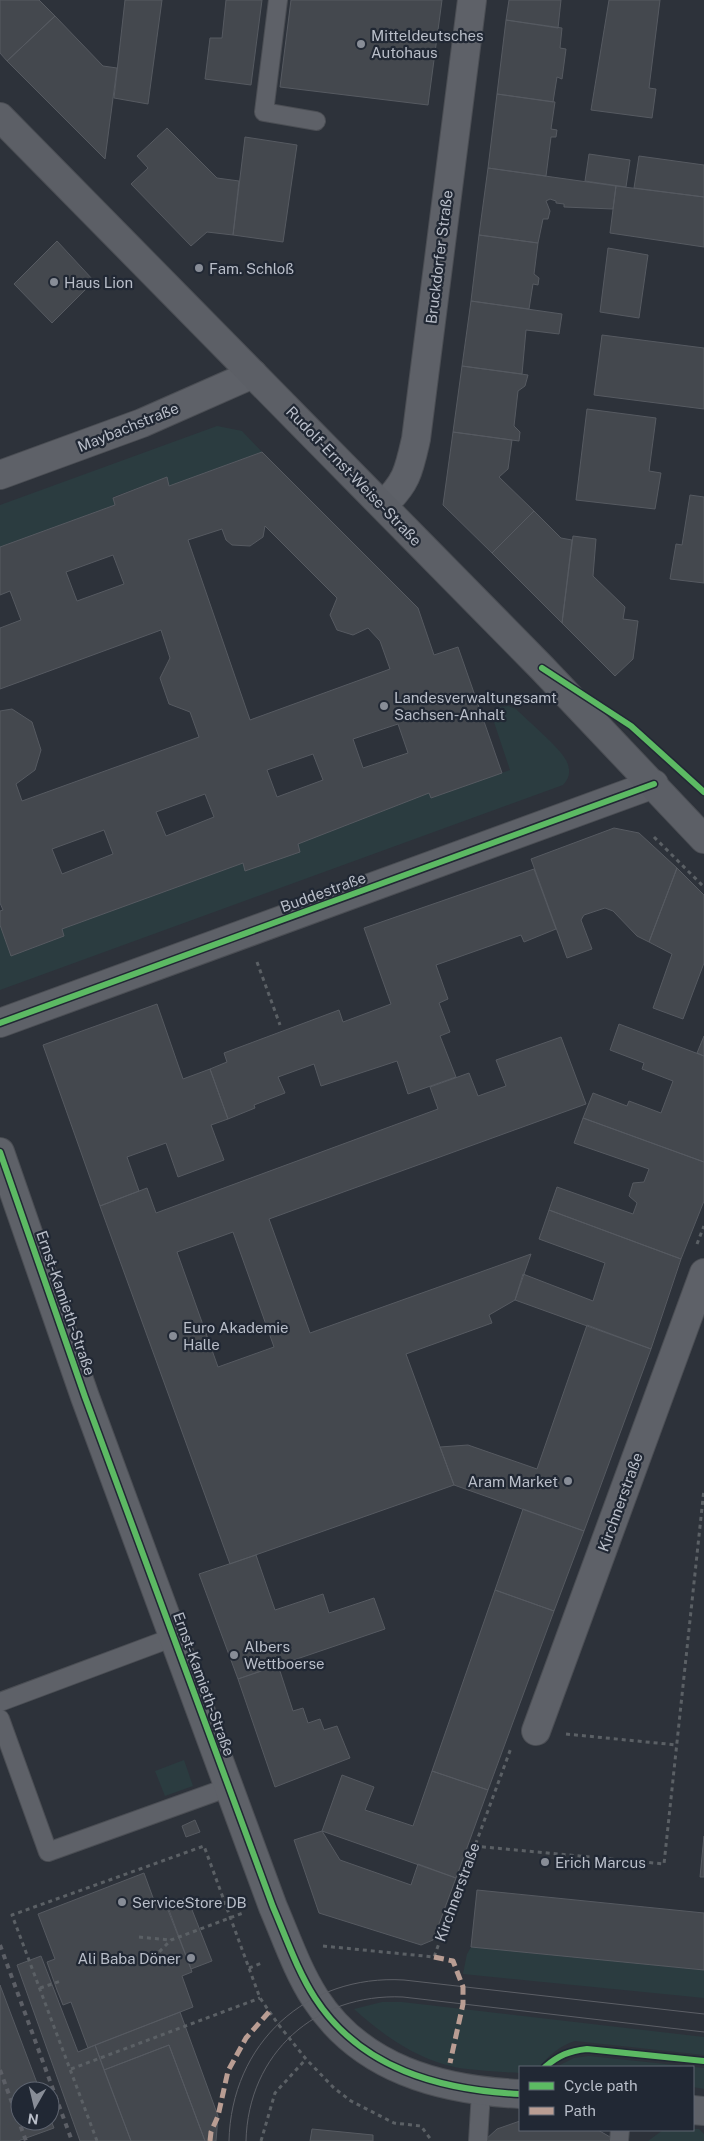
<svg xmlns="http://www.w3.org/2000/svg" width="704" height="2141" font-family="'Public Sans',sans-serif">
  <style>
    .green { fill: #2b3c40 }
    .building { fill: #44484e; stroke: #565a61; fill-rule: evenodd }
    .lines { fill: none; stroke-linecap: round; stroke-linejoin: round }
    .lane-casing { stroke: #4b4e54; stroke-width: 20 }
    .street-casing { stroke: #4b4e54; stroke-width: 30 }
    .secondary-casing { stroke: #4b4e54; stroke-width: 30 }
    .path { stroke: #5b6065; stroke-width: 3; stroke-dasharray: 4 4; stroke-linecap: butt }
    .lane { stroke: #5e6168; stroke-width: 18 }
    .street { stroke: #5e6168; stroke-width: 28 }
    .secondary { stroke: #5c5f66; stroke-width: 28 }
    .tram { stroke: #5c5f66; stroke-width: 1 }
    .rail { stroke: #5c5f66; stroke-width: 4; stroke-dasharray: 5 5; stroke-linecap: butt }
    .quiet { stroke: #b99d93; stroke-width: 5; stroke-dasharray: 10 5; stroke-linecap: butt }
    .cycleway-casing { stroke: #212834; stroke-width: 9 }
    .cycleway { stroke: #5cba63; stroke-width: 6 }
    .poi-dot { fill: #888d97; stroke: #212834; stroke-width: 2 }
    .labels { text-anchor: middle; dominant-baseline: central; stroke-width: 4.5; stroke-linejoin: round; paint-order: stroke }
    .poi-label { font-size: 15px; fill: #b9bec9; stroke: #212834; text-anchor: start }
    .street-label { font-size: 15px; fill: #b9bec9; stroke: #212834 }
  </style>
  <rect width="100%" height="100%" fill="#2d323a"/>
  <path class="green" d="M 217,426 L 242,431 L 262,452 L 169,486 L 166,478 L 113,497 L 115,505 L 0,547 L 0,505 Z
    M 508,706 L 516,709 C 528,721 559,747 566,760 C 571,770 570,778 563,785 L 0,990 L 0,925 L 12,956 L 64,936 L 62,929 L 243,863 L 246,870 L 300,852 L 298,844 L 429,793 L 431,798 L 510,770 L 494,722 L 494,713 L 500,707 Z
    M 184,1760 L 193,1786 L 165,1796 L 155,1771 Z
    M 471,1947 L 704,1970 L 704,1998 L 463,1974 L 467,1954 Z
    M 382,2002 L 402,2002 L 704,2037 L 704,2055 L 575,2041 C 559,2046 550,2055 539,2067 L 520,2067 L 520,2073 C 502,2072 484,2071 467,2069 C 423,2064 385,2037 354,2009 Z
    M 589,2056 L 704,2068 L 704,2089 L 693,2087 L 693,2067 L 556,2067 L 574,2058 Z
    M 693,2129 L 699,2129 L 704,2134 L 704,2141 L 648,2141 L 663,2130 Z"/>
  <path class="building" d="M 0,0 L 39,0 L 55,16 L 7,61 L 0,53 Z
    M 125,0 L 162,0 L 148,104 L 114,98 Z
    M 226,0 L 262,0 L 251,85 L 205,79 L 210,38 L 222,38 Z
    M 291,0 L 442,0 L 428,105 L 280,87 Z
    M 509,0 L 561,0 L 558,28 L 506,20 Z
    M 609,0 L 660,0 L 649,88 L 656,89 L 652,118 L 591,110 Z
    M 55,16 L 103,66 L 117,68 L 105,159 L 7,61 Z
    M 506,20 L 562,28 L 560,48 L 566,49 L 562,79 L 557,77 L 553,102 L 497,94 Z
    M 497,94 L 555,102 L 551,129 L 557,130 L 556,137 L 551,137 L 546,176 L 488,168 Z
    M 167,128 L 217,178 L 239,181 L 233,235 L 207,232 L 191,246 L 131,184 L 148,168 L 137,156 Z
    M 245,137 L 297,145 L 283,242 L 233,235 Z
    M 589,154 L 630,160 L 626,187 L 585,181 Z
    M 639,156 L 704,165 L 704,197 L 634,188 Z
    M 488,168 L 616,186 L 613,209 L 564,207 L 564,204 L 556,203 L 556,201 L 550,199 L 546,201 L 550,211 L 548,219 L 543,219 L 538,243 L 479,235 Z
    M 616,186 L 704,197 L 704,247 L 610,233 Z
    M 479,235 L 538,243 L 534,274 L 539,278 L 538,285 L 533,284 L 529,309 L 471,301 Z
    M 57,241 L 94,281 L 52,323 L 14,284 Z
    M 608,248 L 648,255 L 639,318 L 600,312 Z
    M 471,301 L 562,314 L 559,334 L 526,330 L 522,374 L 462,366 Z
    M 602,335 L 704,348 L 704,409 L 594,395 Z
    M 462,366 L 528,375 L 525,386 L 518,391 L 514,426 L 520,432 L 519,441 L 453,432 Z
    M 587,409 L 656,418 L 649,471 L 661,473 L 655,509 L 576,500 Z
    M 453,432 L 512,440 L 508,469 L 499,477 L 534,511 L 492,553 L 443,505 Z
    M 262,452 L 418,608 L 434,655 L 458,647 L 502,773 L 431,798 L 429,793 L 298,844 L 300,852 L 245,871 L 243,863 L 62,929 L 64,936 L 11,956 L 0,925 L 0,911 L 3,910 L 0,903 L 0,711 L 12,709 L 32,722 L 41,750 L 35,770 L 16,784 L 22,801 L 199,737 L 190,712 L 169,704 L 160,678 L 170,658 L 161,630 L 0,689 L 0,628 L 21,620 L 10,591 L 0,595 L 0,547 L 115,505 L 113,498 L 167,477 L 169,486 ZM 265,526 L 337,598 L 330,615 L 337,630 L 353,635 L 368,628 L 380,641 L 390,669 L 250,720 L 188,540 L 222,529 L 226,540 L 232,545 L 250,546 L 263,537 ZM 113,555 L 124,584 L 77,601 L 66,572 ZM 398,724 L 408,753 L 363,768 L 353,739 ZM 313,754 L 323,780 L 277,797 L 267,770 ZM 205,794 L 214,817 L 166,836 L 156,812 ZM 104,830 L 113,854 L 62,874 L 52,849 Z
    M 690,495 L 704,497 L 704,583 L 670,579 L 676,544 L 682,545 Z
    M 534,511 L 561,538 L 572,540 L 562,623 L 492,553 Z
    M 573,536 L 596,539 L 593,576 L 625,607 L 623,619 L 638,621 L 633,659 L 615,676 L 562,623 Z
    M 614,828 L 639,833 L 677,868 L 649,942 L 637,936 L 613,911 L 605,908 L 584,915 L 581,920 L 592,949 L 567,958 L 531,859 Z
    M 677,868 L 704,895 L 704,963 L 683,1019 L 653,1008 L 672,954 L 649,942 Z
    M 534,869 L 556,929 L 524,942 L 521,935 L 436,965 L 448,999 L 439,1003 L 450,1032 L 440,1036 L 456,1077 L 408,1094 L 397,1061 L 321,1086 L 314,1064 L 278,1077 L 285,1093 L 254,1105 L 255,1108 L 228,1119 L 210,1069 L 227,1062 L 224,1053 L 339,1010 L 343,1022 L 391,1004 L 364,928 Z
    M 157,1004 L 183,1079 L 210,1069 L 228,1119 L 211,1125 L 224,1160 L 178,1177 L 166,1143 L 127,1157 L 139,1191 L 100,1206 L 43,1045 Z
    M 619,1024 L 704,1056 L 704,1162 L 583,1118 L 593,1093 L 627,1106 L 629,1101 L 661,1113 L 673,1081 L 642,1069 L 644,1063 L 610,1050 Z
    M 704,1036 L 704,1056 L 697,1053 Z
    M 561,1037 L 586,1104 L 269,1219 L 310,1333 L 531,1254 L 515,1300 L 489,1315 L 492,1323 L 406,1354 L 454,1485 L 230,1564 L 100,1206 L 147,1188 L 156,1213 L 438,1109 L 430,1087 L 469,1073 L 478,1096 L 506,1086 L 496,1060 ZM 233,1232 L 274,1347 L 218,1367 L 177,1252 Z
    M 583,1118 L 704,1162 L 704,1201 L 681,1259 L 549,1210 L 557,1187 L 633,1214 L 637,1203 L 629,1196 L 633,1183 L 644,1182 L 649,1169 L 574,1143 Z
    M 549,1210 L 681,1259 L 651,1349 L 515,1300 L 523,1274 L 593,1301 L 605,1263 L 539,1239 Z
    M 587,1325 L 651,1349 L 584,1531 L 454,1485 L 440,1447 L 468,1445 L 537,1469 Z
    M 523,1509 L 584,1531 L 554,1611 L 495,1590 Z
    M 256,1555 L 275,1610 L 323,1594 L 329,1613 L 374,1598 L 385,1629 L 238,1679 L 199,1574 Z
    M 495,1590 L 554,1611 L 488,1790 L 432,1771 Z
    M 278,1665 L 293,1711 L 303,1708 L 308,1723 L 320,1719 L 324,1730 L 337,1726 L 350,1758 L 275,1787 L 238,1679 Z
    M 432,1771 L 488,1790 L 456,1878 L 322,1831 L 342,1775 L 374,1787 L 365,1810 L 413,1826 Z
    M 195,1820 L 200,1832 L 186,1837 L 182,1826 Z
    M 322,1831 L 340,1860 L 411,1885 L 418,1864 L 456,1878 L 433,1940 L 421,1945 L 319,1913 L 294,1840 Z
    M 704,1836 L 704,1877 L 700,1877 Z
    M 144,1873 L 156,1906 L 166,1902 L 191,1969 L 192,1972 L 182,1976 L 193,2007 L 88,2048 L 71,2002 L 63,2005 L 57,1990 L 47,1962 L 55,1959 L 38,1914 Z
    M 477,1890 L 704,1913 L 704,1970 L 471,1947 Z
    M 187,1897 L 212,1961 L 191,1969 L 166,1905 Z
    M 41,1956 L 78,2052 L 95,2045 L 131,2141 L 80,2141 L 17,1965 Z
    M 0,1985 L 40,2091 L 20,2091 L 20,2121 L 50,2121 L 50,2118 L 54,2128 L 18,2141 L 0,2141 Z
    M 180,2012 L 218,2116 L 216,2141 L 205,2141 L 169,2045 L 104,2070 L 95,2045 Z
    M 169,2045 L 205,2141 L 131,2141 L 104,2070 Z
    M 520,2121 L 520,2130 L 598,2130 L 617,2141 L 484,2141 L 497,2129 Z
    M 312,2129 L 373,2135 L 373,2141 L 310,2141 Z"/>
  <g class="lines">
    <defs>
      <path id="lane" d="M 278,0 L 264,112 L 316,121
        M 0,1702 L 174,1637
        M 0,1719 L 48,1852 L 229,1787
        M 478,2141 L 481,2092
        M 619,2141 L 620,2130"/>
      <path id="street" d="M 0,475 L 142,423 L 253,374
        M 383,505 C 407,483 409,470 416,439 L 472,0
        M 0,1023 L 654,784
        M 0,1152 L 85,1397 L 273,1907 C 286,1937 297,1970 315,1998 C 361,2069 440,2090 520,2094
        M 536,1731 L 704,1273
        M 693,2110 L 704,2111"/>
      <path id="secondary" d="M 0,117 L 542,668 L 704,839"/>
    </defs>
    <use href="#lane" class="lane-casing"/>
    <use href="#street" class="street-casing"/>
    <use href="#secondary" class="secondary-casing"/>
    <path class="path" d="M 654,837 L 704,887
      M 257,962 L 280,1025
      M 697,1244 L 704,1226
      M 566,1734 L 677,1745
      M 474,1846 L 664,1864 L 704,1489
      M 139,1937 L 170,1940
      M 323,1946 L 434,1957 L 511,1748
      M 148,1963 L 171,1940 L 243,1913
      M 249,1968 L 262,1963
      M 40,1988 L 61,1981
      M 71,2069 L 260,1998
      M 97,2141 L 12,1915 L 204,1846 L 260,1998 L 278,2024 L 306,2059 L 334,2088 L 351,2101 L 394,2123 L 421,2126 L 432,2141
      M 261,2141 L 275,2093 L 306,2059"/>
    <use href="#lane" class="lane"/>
    <use href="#street" class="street"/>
    <use href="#secondary" class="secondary"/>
    <path class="tram" d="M 229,2141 C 231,2043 307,1974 404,1980 L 704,2014
      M 246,2141 C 248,2053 316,1993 403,1997 L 704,2032"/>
    <path class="rail" d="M 0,1945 L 72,2141
      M 0,2070 L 26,2141"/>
    <path class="quiet" d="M 434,1957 L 453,1961 L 463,1987 L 463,2004 L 450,2063
      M 210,2141 L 211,2132 L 218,2116 L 228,2071 L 246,2038 L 269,2012"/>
    <defs>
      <path id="cycleway" d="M 542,668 L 631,726 L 704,792
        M 0,1023 L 654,784
        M 0,1152 L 85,1397 L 273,1907 C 286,1937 297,1970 315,1998 C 361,2069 440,2090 520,2094
        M 545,2067 C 559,2055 569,2051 587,2049 L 704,2061"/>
    </defs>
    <use href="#cycleway" class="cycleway-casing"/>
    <use href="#cycleway" class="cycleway"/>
  </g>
  <g class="poi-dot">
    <circle cx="361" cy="44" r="5"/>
    <circle cx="199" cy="268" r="5"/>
    <circle cx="54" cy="282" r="5"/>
    <circle cx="384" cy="706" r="5"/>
    <circle cx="173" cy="1336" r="5"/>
    <circle cx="568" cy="1481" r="5"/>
    <circle cx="234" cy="1655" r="5"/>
    <circle cx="545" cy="1862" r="5"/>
    <circle cx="122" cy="1902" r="5"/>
    <circle cx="191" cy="1958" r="5"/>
  </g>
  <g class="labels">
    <g class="poi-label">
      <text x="371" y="35">Mitteldeutsches<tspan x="371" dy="17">Autohaus</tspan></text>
      <text x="209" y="268">Fam. Schloß</text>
      <text x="64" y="282">Haus Lion</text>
      <text x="394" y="697">Landesverwaltungsamt<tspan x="394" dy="17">Sachsen-Anhalt</tspan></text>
      <text x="183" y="1327">Euro Akademie<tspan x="183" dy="17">Halle</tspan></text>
      <text x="558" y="1481" text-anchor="end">Aram Market</text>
      <text x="244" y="1646">Albers<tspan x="244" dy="17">Wettboerse</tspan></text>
      <text x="555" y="1862">Erich Marcus</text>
      <text x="132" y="1902">ServiceStore DB</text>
      <text x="181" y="1958" text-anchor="end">Ali Baba Döner</text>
    </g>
    <g class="street-label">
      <text transform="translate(439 257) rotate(-83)">Bruckdorfer Straße</text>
      <text transform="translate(128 427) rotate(-22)">Maybachstraße</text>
      <text transform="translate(354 476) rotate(46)">Rudolf-Ernst-Weise-Straße</text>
      <text transform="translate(323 892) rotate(-20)">Buddestraße</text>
      <text transform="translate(66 1303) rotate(71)">Ernst-Kamieth-Straße</text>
      <text transform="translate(620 1502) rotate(-70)">Kirchnerstraße</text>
      <text transform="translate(204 1684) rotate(70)">Ernst-Kamieth-Straße</text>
      <text transform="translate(457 1892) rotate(-70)">Kirchnerstraße</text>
    </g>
  </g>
  <rect x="519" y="2066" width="175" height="65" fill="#212834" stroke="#5e6470"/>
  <rect x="529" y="2082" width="25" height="8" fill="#5cba63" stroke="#5e6470"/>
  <text x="564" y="2091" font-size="15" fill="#b9bec9">Cycle path</text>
  <rect x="529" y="2107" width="25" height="8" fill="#b99d93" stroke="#5e6470"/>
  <text x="564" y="2116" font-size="15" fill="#b9bec9">Path</text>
  <g transform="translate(35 2106) rotate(188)"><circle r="24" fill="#212834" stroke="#5e6470"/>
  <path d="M0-4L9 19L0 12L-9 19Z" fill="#888d97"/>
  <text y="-8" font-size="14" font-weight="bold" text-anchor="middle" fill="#b9bec9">N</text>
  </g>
</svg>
